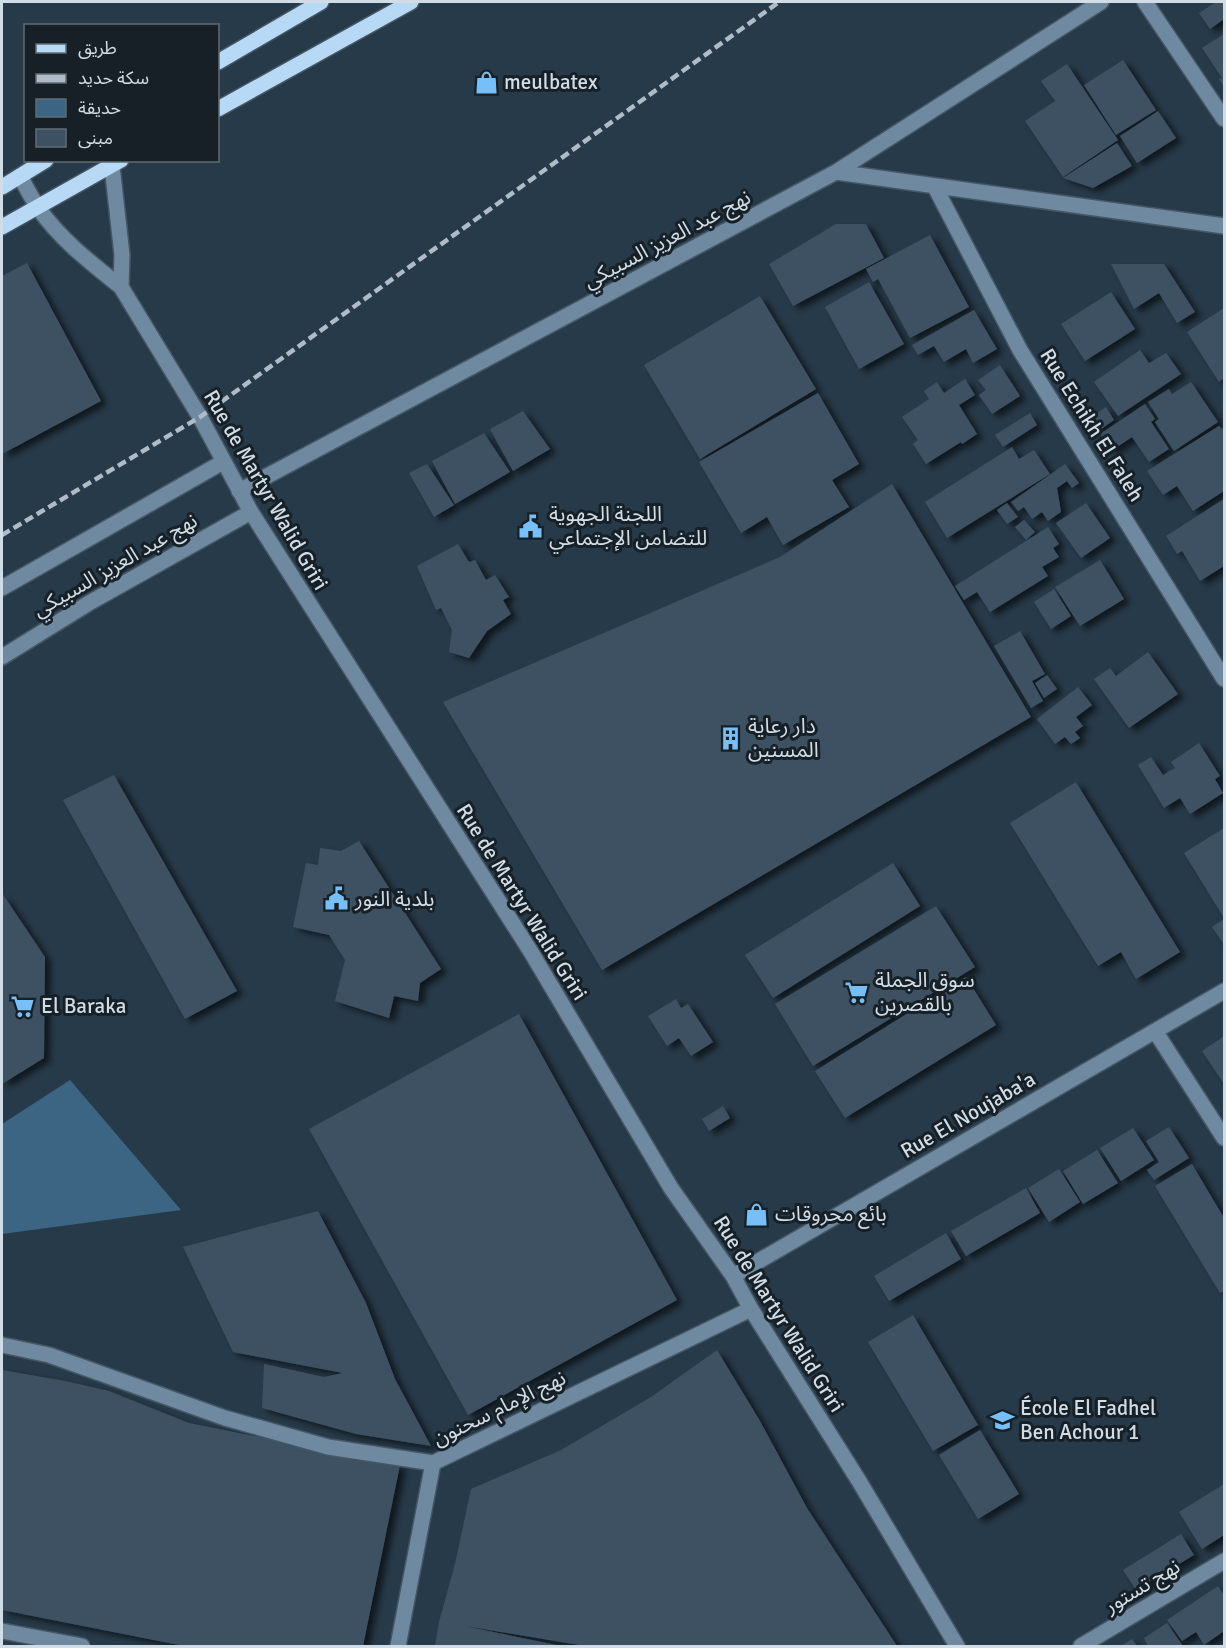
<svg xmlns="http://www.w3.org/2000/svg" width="1226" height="1648" font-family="Signika,'Noto Sans Arabic',sans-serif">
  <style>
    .green { fill: #3c6483 }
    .building { fill: #3e5162; filter: url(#shadow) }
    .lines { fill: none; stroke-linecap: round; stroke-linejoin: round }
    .minor-casing { stroke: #455765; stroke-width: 18 }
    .major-casing { stroke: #455765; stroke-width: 18 }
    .minor { stroke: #6f8aa0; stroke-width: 15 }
    .major { stroke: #b8d9f5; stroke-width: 15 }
    .rail { stroke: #afbcc7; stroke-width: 4.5; stroke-dasharray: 9 4.5; stroke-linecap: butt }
    .labels { text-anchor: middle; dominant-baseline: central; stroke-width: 6; stroke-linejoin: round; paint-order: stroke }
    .poi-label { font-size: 21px; fill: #d0dce6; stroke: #172027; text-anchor: start }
    .street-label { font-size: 21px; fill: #d0dce6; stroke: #172027 }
  </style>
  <defs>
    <filter id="shadow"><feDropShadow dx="6" dy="4" stdDeviation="3" flood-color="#0009"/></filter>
  </defs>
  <rect width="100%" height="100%" fill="#273a49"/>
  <path class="green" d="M 70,1080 L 181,1210 L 2,1234 L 2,1124 Z"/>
  <path class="building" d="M 1216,2 L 1224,2 L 1224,19 L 1210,29 L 1199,13 Z
    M 1224,34 L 1224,87 L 1219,79 L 1222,78 L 1202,48 Z
    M 1123,60 L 1156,110 L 1116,135 L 1084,85 Z
    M 1067,64 L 1118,140 L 1063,177 L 1025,121 L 1055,101 L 1041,81 Z
    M 1158,111 L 1176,138 L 1137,163 L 1120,136 Z
    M 1117,143 L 1132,166 L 1093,188 L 1063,178 Z
    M 836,224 L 866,224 L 884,258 L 793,306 L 769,264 Z
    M 930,235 L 969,307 L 910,338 L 878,279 L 873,282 L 866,269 Z
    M 27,263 L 101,401 L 2,454 L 2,276 Z
    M 1111,264 L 1164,264 L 1195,312 L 1177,323 L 1159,293 L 1134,309 Z
    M 869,282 L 904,344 L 859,369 L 825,307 Z
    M 1111,292 L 1135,329 L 1085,361 L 1061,324 Z
    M 760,296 L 816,389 L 700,459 L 644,365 Z
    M 1224,308 L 1224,378 L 1219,382 L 1187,332 Z
    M 974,310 L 997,349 L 973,363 L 966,349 L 944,362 L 934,346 L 918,355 L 912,345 Z
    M 1140,350 L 1149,363 L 1166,353 L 1181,374 L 1118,416 L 1094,382 Z
    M 1000,365 L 1020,396 L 992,414 L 979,395 L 986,390 L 978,380 Z
    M 965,379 L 975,395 L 959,405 L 977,434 L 962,444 L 961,442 L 926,464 L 913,444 L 918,440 L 902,417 L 929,399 L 924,391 L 937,382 L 944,393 Z
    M 1191,382 L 1218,422 L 1174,451 L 1155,422 L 1159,419 L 1148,402 L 1169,389 L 1172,394 Z
    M 818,393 L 859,464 L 832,480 L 849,507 L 783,545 L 767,517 L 741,533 L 699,462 Z
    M 1145,404 L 1155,419 L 1151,422 L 1169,449 L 1149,462 L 1132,437 L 1111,451 L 1100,434 Z
    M 1106,407 L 1114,420 L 1097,432 L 1089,419 Z
    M 523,411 L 550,449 L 513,471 L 490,429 Z
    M 1030,413 L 1037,425 L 1003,447 L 995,435 Z
    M 1219,426 L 1222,429 L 1224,428 L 1224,491 L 1193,511 L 1177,486 L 1163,495 L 1147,471 Z
    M 484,433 L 510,472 L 455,504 L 432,461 Z
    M 1012,447 L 1019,459 L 1034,450 L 1050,474 L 947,538 L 925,502 Z
    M 427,464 L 454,505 L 434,517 L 409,473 Z
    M 1065,464 L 1079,483 L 1072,488 L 1067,481 L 1057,488 L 1061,512 L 1048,521 L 1042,512 L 1032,519 L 1024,507 L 1018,511 L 1011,502 Z
    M 892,484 L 1031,717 L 602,970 L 443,702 L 780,557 Z
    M 1224,499 L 1224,566 L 1200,581 L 1182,551 L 1177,554 L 1166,536 Z
    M 1007,503 L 1018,517 L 1007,524 L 997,510 Z
    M 1086,503 L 1110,538 L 1081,558 L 1056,523 Z
    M 1024,520 L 1035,532 L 1026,540 L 1015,527 Z
    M 1048,527 L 1059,544 L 1053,548 L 1059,557 L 1042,567 L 1048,576 L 990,612 L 977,592 L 964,600 L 955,586 Z
    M 458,544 L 469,562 L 475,560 L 486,580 L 495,575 L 509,597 L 503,600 L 511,614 L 487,631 L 469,658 L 449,652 L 452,630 L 441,608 L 436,610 L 417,566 Z
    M 1100,560 L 1124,599 L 1080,626 L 1055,587 Z
    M 1054,589 L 1071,616 L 1051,629 L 1034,602 Z
    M 1020,631 L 1045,674 L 1032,681 L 1043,701 L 1031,708 L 994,646 Z
    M 1148,652 L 1178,694 L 1129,728 L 1094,679 L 1110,668 L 1116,676 Z
    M 1047,675 L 1057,689 L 1044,698 L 1035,683 Z
    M 1078,687 L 1092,705 L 1076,717 L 1083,726 L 1075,732 L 1080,738 L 1071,744 L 1065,737 L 1055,744 L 1037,719 Z
    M 1199,743 L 1220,776 L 1215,779 L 1223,793 L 1190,814 L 1180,798 L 1164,808 L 1138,765 L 1151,757 L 1163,775 L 1175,768 L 1171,762 Z
    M 114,775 L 237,991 L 185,1019 L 63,800 Z
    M 1076,782 L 1180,952 L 1136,979 L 1121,952 L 1098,966 L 1010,823 Z
    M 1224,828 L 1224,918 L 1184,853 Z
    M 359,841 L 441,969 L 420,983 L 418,1001 L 394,996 L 389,1018 L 335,1001 L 345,960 L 329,935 L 293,927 L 306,863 L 318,865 L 320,848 L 341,851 Z
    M 893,863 L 920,906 L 773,998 L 745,955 Z
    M 2,893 L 45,957 L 44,1058 L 2,1084 Z
    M 936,906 L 975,967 L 813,1066 L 775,1004 Z
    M 1224,919 L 1224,942 L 1223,943 L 1212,927 Z
    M 966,977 L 996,1025 L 845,1118 L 815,1071 Z
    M 676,999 L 681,1008 L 688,1004 L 713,1042 L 691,1056 L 679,1038 L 667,1046 L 648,1016 Z
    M 519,1014 L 677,1300 L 468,1415 L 309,1129 Z
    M 1224,1036 L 1224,1084 L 1202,1051 Z
    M 723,1106 L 730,1118 L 709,1131 L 702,1119 Z
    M 1169,1127 L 1189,1158 L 1154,1180 L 1147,1170 L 1159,1162 L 1146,1141 Z
    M 1133,1128 L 1154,1160 L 1121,1181 L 1100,1148 Z
    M 1097,1150 L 1118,1183 L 1083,1204 L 1063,1171 Z
    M 1192,1164 L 1224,1218 L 1224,1291 L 1220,1293 L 1155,1186 Z
    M 1059,1169 L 1080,1202 L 1049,1222 L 1028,1188 Z
    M 1026,1188 L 1040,1213 L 966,1256 L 951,1231 Z
    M 318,1211 L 366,1303 L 395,1379 L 431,1446 L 356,1434 L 262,1408 L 264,1364 L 324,1377 L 343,1373 L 233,1352 L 183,1247 Z
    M 946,1233 L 961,1259 L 889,1301 L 874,1276 Z
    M 913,1315 L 978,1425 L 933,1451 L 868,1342 Z
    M 717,1350 L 760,1421 L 807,1508 L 897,1646 L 585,1646 L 465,1626 L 561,1646 L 435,1646 L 439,1622 L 455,1564 L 471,1489 L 561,1450 L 651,1397 Z
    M 2,1370 L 65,1381 L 109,1391 L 189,1423 L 400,1465 L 363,1646 L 184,1646 L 2,1610 Z
    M 980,1430 L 1019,1494 L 978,1519 L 939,1455 Z
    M 1224,1484 L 1224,1535 L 1202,1549 L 1179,1512 Z
    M 1181,1534 L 1194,1555 L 1136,1590 L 1123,1570 Z
    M 1218,1586 L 1224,1595 L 1224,1631 L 1204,1645 L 1196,1632 L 1182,1641 L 1167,1620 Z
    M 1167,1623 L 1183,1646 L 1148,1646 L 1144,1638 Z
    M 1132,1639 L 1137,1646 L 1121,1646 Z"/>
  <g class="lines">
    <defs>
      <path id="minor" d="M 1145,2 L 1224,119
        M 109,160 L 112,166 L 122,255 L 121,287 L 200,417 L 251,512 L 531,952 L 671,1188 L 733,1276 L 751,1309 L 859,1481 L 957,1646
        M 836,172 L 1224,226
        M 20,176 C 26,187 32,199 39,209 C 61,240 91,263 121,287
        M 935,187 L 1020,350 L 1224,679
        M 239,491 L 836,172 L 1101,2
        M 2,588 L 223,462
        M 2,657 L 89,603 L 251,512
        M 1155,1031 L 1224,1138
        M 733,1276 L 1224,991
        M 2,1345 L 49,1355 L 225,1418 L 328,1447 L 433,1463
        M 2,1631 L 82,1646
        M 398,1646 L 433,1463 L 751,1309
        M 1081,1646 L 1224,1561"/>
      <path id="major" d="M 218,62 L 321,2
        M 218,109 L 411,2
        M 2,187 L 46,160
        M 2,227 L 121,160"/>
    </defs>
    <use href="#minor" class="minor-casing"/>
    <use href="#major" class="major-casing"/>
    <use href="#minor" class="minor"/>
    <use href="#major" class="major"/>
    <path class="rail" d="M 2,535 L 200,417 L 779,2"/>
  </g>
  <defs>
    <symbol id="shop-bare" viewBox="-9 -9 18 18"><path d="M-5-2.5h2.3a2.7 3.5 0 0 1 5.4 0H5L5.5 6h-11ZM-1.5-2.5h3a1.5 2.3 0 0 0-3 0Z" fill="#78bff7" stroke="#172027" stroke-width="2.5" paint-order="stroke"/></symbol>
    <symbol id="civic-bare" viewBox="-9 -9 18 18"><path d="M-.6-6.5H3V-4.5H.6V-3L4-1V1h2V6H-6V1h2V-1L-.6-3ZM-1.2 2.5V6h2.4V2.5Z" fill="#78bff7" stroke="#172027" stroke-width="2.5" paint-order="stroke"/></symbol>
    <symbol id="building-bare" viewBox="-9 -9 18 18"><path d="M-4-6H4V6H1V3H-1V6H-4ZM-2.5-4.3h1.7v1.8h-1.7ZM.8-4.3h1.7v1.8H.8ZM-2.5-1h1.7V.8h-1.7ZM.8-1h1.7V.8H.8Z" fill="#78bff7" stroke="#172027" stroke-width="2.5" paint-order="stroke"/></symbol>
    <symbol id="supermarket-bare" viewBox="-9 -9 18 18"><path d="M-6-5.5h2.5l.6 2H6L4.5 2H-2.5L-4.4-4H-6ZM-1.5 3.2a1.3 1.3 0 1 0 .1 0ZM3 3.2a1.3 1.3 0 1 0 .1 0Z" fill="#78bff7" stroke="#172027" stroke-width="2.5" paint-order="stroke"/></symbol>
    <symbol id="school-bare" viewBox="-9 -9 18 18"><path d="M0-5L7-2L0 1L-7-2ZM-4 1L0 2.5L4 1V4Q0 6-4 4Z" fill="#78bff7" stroke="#172027" stroke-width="2.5" paint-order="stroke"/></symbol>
  </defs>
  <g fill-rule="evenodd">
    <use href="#shop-bare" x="470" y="66" width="33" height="33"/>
    <use href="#civic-bare" x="514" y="510" width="33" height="33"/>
    <use href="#building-bare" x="714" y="722" width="33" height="33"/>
    <use href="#civic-bare" x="320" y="882" width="33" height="33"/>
    <use href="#supermarket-bare" x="840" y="976" width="33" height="33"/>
    <use href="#supermarket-bare" x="6" y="990" width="33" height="33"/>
    <use href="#shop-bare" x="740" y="1198" width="33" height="33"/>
    <use href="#school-bare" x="986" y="1404" width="33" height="33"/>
  </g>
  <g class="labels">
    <g class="poi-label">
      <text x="504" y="82">meulbatex</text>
      <text x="549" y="514">اللجنة الجهوية<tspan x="549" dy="24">للتضامن الإجتماعي</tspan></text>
      <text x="748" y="726">دار رعاية<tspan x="748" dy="24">المسنين</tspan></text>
      <text x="355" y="899">بلدية النور</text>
      <text x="875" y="980">سوق الجملة<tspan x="875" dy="24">بالقصرين</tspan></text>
      <text x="41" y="1006">El Baraka</text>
      <text x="775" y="1214">بائع محروقات</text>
      <text x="1020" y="1408">École El Fadhel<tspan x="1020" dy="24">Ben Achour 1</tspan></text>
    </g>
    <g class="street-label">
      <text transform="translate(667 239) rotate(-28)">نهج عبد العزيز السبيكي</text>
      <text transform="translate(1092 425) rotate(58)">Rue Echikh El Faleh</text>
      <text transform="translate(266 490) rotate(60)">Rue de Martyr Walid Griri</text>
      <text transform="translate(115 565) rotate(-30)">نهج عبد العزيز السبيكي</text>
      <text transform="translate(522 902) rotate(58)">Rue de Martyr Walid Griri</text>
      <text transform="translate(968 1115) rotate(-30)">Rue El Noujaba'a</text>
      <text transform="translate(779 1314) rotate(58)">Rue de Martyr Walid Griri</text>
      <text transform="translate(499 1408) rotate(-26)">نهج الإمام سحنون</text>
      <text transform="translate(1142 1586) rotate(-31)">نهج تستور</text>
    </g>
  </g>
  <rect width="1226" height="1648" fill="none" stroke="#d0dce6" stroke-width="6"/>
  <rect x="24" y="24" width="195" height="138" fill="#172027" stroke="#616b73" stroke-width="1.5"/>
  <rect x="36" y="44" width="30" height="9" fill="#b8d9f5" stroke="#616b73" stroke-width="1.5"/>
  <text x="78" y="54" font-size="18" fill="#d0dce6">طريق</text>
  <rect x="36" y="74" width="30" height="9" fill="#afbcc7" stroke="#616b73" stroke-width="1.5"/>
  <text x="78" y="84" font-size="18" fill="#d0dce6">سكة حديد</text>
  <rect x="36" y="99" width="30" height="18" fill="#3c6483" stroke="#616b73" stroke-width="1.5"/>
  <text x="78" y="114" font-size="18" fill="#d0dce6">حديقة</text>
  <rect x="36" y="129" width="30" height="18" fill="#3e5162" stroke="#616b73" stroke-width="1.5"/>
  <text x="78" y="144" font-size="18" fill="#d0dce6">مبنى</text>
</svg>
